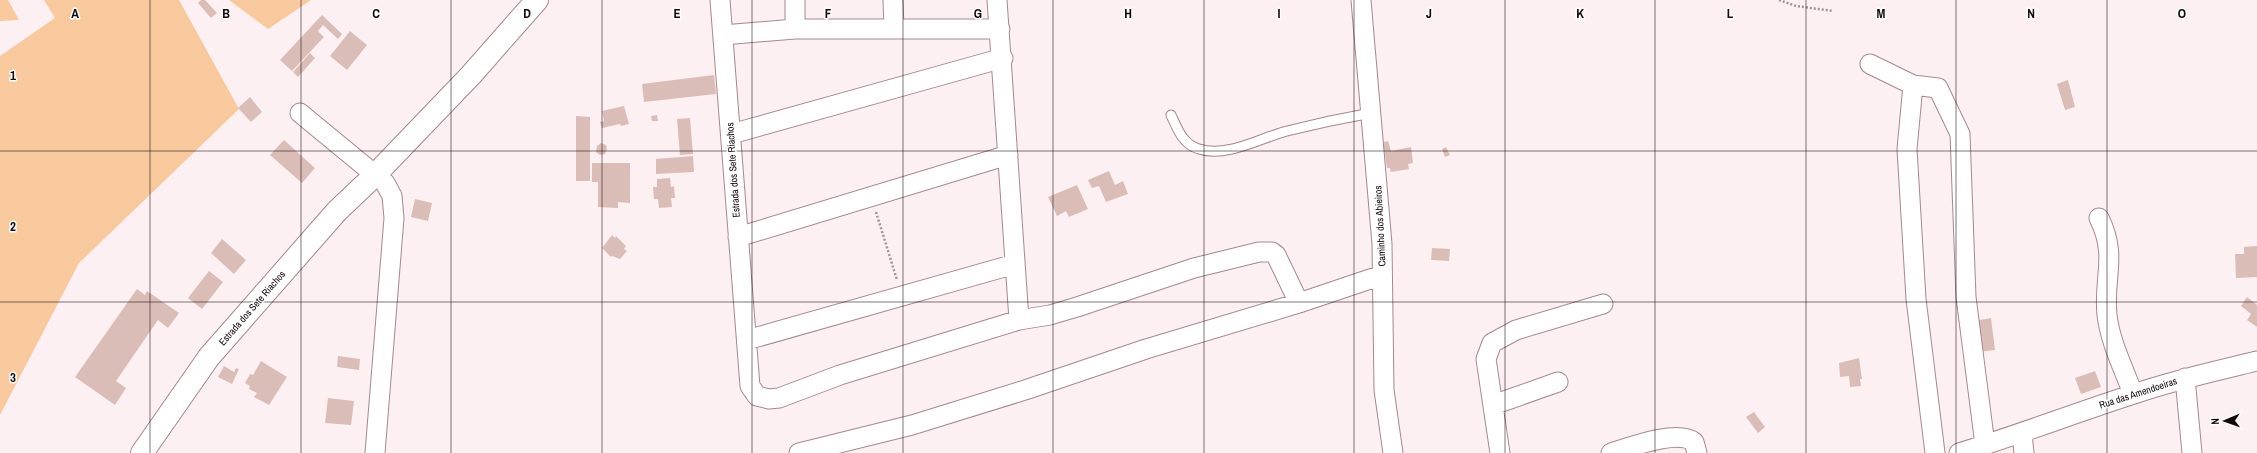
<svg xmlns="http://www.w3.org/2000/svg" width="2257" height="453" font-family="'Archivo Narrow',sans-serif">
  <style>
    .green { fill: #f8c99c }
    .building { fill: #dbbdb7 }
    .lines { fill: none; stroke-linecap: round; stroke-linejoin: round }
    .lane-casing { stroke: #a48890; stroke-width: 11 }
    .street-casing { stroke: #a48890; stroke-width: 21 }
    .secondary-casing { stroke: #a48890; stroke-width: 24 }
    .path { stroke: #9f9497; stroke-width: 2.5; stroke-dasharray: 2 2; stroke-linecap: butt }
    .lane { stroke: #fff; stroke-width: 9 }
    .street { stroke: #fff; stroke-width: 19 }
    .secondary { stroke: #fff; stroke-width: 22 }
    .grid { fill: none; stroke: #13090c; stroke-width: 1; stroke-opacity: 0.55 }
    .labels { text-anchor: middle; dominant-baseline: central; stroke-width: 3; stroke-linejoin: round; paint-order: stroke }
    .street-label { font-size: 10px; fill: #13090c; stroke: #fff }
    .grid-label { font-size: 13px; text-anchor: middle; font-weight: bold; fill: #13090c; stroke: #fff; stroke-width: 3; stroke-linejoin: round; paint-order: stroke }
  </style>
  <rect width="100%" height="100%" fill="#fcf0f3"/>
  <path class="green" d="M 0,0 L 8,0 L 19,20 L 0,21 Z
    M 44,0 L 179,0 L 239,109 L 79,263 L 0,415 L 0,56 L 55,18 Z
    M 229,0 L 311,0 L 268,29 Z"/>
  <path class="building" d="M 201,0 L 205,0 L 217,13 L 211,18 L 198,3 Z
    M 322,15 L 342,34 L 338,39 L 323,25 L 318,31 L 324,37 L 292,71 L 280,60 Z
    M 350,31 L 367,45 L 347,70 L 330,56 Z
    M 310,53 L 315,58 L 298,77 L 293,72 Z
    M 714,75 L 716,94 L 644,102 L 642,84 Z
    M 2068,80 L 2075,107 L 2065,110 L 2057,84 Z
    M 250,97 L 262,112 L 251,122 L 238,108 Z
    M 624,106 L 629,124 L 621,126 L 620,124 L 602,128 L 600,122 L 604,121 L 602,111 Z
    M 657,115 L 658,121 L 652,121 L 651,116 Z
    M 576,116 L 590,117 L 590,181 L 576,181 Z
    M 690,118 L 693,154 L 680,155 L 677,119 Z
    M 284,140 L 315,168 L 302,183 L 270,155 Z
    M 1388,141 L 1391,151 L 1411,147 L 1413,163 L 1408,164 L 1409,169 L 1391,172 L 1390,168 L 1387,168 L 1383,142 Z
    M 601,143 L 606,145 L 607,149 L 605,154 L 600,155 L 596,152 L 597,146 Z
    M 1446,147 L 1450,155 L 1445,157 L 1442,149 Z
    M 693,156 L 694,172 L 656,174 L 656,159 Z
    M 592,163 L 630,163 L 630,203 L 618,202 L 618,208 L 598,207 L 598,182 L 592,182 Z
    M 1109,171 L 1115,185 L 1123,181 L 1128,194 L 1106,202 L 1099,186 L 1092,188 L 1088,180 Z
    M 670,178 L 671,187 L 674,186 L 675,198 L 671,198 L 672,207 L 659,208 L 658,199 L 654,199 L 653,187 L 657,187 L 657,179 Z
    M 1077,185 L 1088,209 L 1069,217 L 1066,211 L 1057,216 L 1048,197 Z
    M 415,199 L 432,203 L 428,221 L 411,217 Z
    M 612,235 L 615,238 L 616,236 L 626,246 L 624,249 L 627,251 L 620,259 L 612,256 L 611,257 L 602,248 Z
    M 222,239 L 246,260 L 234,274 L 211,253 Z
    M 2257,246 L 2257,277 L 2236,278 L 2235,254 L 2244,254 L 2244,247 Z
    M 1432,248 L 1450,249 L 1449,261 L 1431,260 Z
    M 209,271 L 223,282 L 202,309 L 188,298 Z
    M 137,289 L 145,295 L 147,291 L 179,313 L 168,328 L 158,320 L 116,381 L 126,388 L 115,405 L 75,377 Z
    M 2247,297 L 2257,305 L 2257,327 L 2247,320 L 2251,314 L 2241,306 Z
    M 1991,318 L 1995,350 L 1978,352 L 1974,321 Z
    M 338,356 L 360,359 L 359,370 L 337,367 Z
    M 1859,358 L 1862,379 L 1860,379 L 1861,386 L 1850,387 L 1849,376 L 1840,377 L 1839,363 Z
    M 261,361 L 287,377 L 269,405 L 254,397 L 257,393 L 249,389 L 250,386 L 245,383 L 250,374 L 253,375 Z
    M 224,366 L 234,372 L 236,368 L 239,369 L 232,384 L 218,377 Z
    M 2095,371 L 2101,387 L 2081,394 L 2075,378 Z
    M 328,398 L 354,401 L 351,425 L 325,423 Z
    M 1754,412 L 1765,427 L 1758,433 L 1746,417 Z"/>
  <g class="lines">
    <defs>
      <path id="lane" d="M 1171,115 C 1177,128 1183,145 1199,149 C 1227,158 1260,138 1287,131 C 1315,124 1343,118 1371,113"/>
      <path id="street" d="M 720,0 L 750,386 L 757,396 L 769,399 L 779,398 L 840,375 L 1019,320 L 1050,315 L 1077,307 L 1194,268 L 1259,252 L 1272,252 L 1276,255 L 1299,303
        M 795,0 L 795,29
        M 893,0 L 894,29
        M 997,0 L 1019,320
        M 1361,0 L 1382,244 L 1384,390 L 1393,453
        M 723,35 L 795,29 L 1000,29
        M 1870,64 L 1913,85 L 1938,88 L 1960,134 L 1966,297 L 1985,445
        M 1913,85 L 1907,149 L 1916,299 L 1935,453
        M 300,113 L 385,183 L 392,196 L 394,218 L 375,453
        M 731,134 L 1003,58
        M 2099,218 C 2118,256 2103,277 2107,315 C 2110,342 2124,369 2133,394
        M 738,237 L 1008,155
        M 747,340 L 1015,264
        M 2185,378 L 2192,453
        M 1493,405 L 1558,382
        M 2022,434 L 2024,453
        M 799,453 L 912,425 L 1025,390 L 1146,349 L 1299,303 L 1382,275
        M 1500,453 L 1486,359 L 1492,343 L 1516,330 L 1603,304
        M 1611,453 C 1630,447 1678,429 1694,442 L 1697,453
        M 1959,453 C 2018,435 2075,413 2134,394 C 2174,380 2216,371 2257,361"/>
      <path id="secondary" d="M 142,453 L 209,357 L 337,211 L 375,175 L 471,75 L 537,0"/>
    </defs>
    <use href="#lane" class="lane-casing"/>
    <use href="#street" class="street-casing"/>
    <use href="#secondary" class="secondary-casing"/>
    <path class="path" d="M 1779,0 L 1796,6 L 1833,11
      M 876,212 L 897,280"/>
    <use href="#lane" class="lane"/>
    <use href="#street" class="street"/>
    <use href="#secondary" class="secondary"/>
  </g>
  <path class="grid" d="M 150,0 L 150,453M 301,0 L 301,453M 451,0 L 451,453M 602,0 L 602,453M 752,0 L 752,453M 903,0 L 903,453M 1053,0 L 1053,453M 1204,0 L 1204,453M 1354,0 L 1354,453M 1505,0 L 1505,453M 1655,0 L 1655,453M 1806,0 L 1806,453M 1956,0 L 1956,453M 2107,0 L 2107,453M 0,151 L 2257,151M 0,302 L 2257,302"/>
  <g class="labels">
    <g class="street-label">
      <text transform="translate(733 170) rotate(-94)">Estrada dos Sete Riachos</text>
      <text transform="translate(1380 226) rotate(-93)">Caminho dos Abieiros</text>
      <text transform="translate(252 308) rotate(-49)">Estrada dos Sete Riachos</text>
      <text transform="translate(2138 393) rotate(-18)">Rua das Amendoeiras</text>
    </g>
  </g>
  <g class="grid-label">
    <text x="75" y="18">A</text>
    <text x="226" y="18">B</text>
    <text x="376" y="18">C</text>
    <text x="527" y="18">D</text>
    <text x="677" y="18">E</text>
    <text x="828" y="18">F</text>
    <text x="978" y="18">G</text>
    <text x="1128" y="18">H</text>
    <text x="1279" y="18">I</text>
    <text x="1429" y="18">J</text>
    <text x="1580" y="18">K</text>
    <text x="1730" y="18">L</text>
    <text x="1881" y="18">M</text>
    <text x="2031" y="18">N</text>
    <text x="2182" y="18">O</text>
    <text x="13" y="80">1</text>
    <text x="13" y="231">2</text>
    <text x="13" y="382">3</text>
  </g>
  <g transform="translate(2225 421) rotate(268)" stroke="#ffffff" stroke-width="3" paint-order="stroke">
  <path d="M0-3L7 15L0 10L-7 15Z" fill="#13090c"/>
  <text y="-6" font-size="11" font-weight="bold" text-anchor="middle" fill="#13090c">N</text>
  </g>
</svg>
